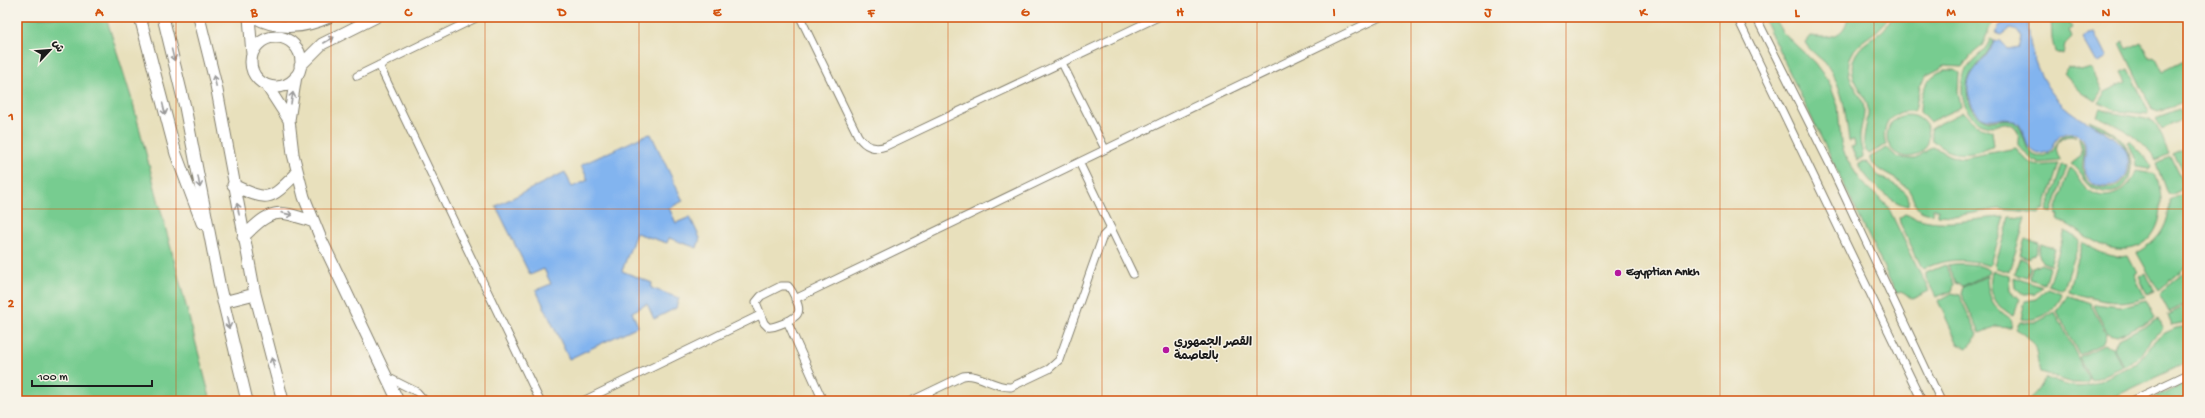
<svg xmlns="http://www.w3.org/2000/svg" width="2205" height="418" font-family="'Gochi Hand','Playpen Sans Arabic',sans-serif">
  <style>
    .green { fill: #77cc90; stroke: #4a7456 }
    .water { fill: #82b4ef; stroke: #4f6886 }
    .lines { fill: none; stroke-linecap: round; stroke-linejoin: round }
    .street-casing { stroke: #827e6c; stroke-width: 9 }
    .secondary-casing { stroke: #827e6c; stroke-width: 13 }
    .street { stroke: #fff; stroke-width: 7 }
    .secondary { stroke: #fff; stroke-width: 11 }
    .oneway { stroke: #999 }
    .grid { fill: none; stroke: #d4530e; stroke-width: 1; stroke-opacity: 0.55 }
    .poi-dot { fill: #b5179e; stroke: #f7f3e8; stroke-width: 1.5 }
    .labels { text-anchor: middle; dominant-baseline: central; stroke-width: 3; stroke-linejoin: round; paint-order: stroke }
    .poi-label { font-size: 12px; font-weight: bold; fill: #1c1c1c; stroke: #f7f3e8; text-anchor: start }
    .neatline { fill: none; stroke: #d4530e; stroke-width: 1.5 }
    .grid-label { font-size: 13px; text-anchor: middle; font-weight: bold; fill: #d4530e }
  </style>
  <rect width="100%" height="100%" fill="#f7f3e8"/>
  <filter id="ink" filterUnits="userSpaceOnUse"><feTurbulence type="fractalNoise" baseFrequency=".025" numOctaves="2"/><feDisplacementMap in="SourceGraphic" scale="8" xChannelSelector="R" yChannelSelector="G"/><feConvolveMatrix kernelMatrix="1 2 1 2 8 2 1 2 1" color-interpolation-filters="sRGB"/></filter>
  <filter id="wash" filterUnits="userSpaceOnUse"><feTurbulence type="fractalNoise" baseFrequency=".012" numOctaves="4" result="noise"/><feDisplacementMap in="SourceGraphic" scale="16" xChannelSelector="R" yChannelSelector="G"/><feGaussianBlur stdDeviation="0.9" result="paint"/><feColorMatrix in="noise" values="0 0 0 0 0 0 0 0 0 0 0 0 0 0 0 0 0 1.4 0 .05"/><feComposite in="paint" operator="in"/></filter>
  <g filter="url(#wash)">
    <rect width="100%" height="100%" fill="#e8e0bc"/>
    <path class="green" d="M 17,17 L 106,17 L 132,100 L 211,401 L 17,401 Z
      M 1763,17 L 1773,17 L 1783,33 L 1814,62 L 1829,82 L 1838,106 L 1841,143 L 1847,160 L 1863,184 L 1887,205 L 1929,291 L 1912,299 L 1902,291 L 1896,293 Z
      M 1848,17 L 1888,17 C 1880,35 1858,38 1851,56 C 1842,80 1861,88 1864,108 C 1865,118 1860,127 1860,138 C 1860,145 1863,152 1863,157 L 1857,160 L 1851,147 L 1855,146 L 1854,140 L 1849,141 C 1845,112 1844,88 1826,64 C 1820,57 1808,50 1805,42 L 1810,36 C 1827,38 1844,39 1848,17 Z
      M 1892,17 L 1999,17 L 1990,27 L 1982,46 L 1970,56 L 1962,67 L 1945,66 L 1927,75 L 1920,86 L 1915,110 C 1911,112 1907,111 1902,112 C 1887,116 1881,132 1886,145 L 1869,154 C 1857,144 1870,122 1868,108 C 1864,88 1844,77 1856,54 C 1865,38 1884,37 1892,17 Z
      M 2051,17 L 2067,17 L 2072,28 L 2069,30 L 2072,38 L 2065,45 L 2063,55 L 2055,52 L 2052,38 Z
      M 1990,39 L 1993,40 C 1988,60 1966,67 1967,90 C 1967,104 1976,120 1991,121 C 2000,121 2007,117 2015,122 C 2028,131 2022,168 2050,153 C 2059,144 2060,130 2076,136 L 2075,137 C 2066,134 2054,140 2057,152 C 2058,156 2060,157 2060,161 L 2041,163 L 2033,161 L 2018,145 C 2017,140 2020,135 2017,130 C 2015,126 2011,124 2007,123 C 2002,122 1998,126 1993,126 C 1974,126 1962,108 1962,91 C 1961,58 1983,60 1990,39 Z
      M 2123,41 L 2127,49 L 2142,42 L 2150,58 L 2154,56 L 2162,72 L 2188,59 L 2188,100 L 2158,112 L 2152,109 L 2120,43 Z
      M 2069,67 L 2081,71 L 2091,68 L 2102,90 L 2095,101 L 2081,92 L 2064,73 Z
      M 2128,69 L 2149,112 L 2148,114 L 2118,111 L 2098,103 L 2105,92 L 2126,82 L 2121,72 Z
      M 1945,70 L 1954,70 L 1959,73 L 1958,91 L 1961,107 L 1929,122 L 1920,112 C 1920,93 1926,75 1945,70 Z
      M 2100,109 C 2112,114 2150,118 2154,122 C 2161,130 2164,144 2169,154 L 2156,160 C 2141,136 2121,128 2097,116 Z
      M 2179,109 L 2184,119 L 2162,129 L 2156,119 L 2158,117 Z
      M 1963,112 L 1976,125 L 1992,131 L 1994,146 C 1973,156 1951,158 1933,141 L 1931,129 L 1933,127 Z
      M1887 136a21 21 0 1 1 42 0a21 21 0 1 1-42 0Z
      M 2089,120 C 2100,125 2112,129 2121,139 C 2141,162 2130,203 2097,190 C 2084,185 2082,172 2071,164 L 2080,157 L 2082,152 L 2079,137 C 2093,151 2070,174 2095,186 C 2101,189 2107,189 2113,188 C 2119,186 2124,182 2127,176 C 2136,161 2123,139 2109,131 C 2103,128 2091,125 2089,120 Z
      M 2130,141 L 2142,153 L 2151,166 L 2149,169 L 2136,167 L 2135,158 L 2128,142 Z
      M 1932,147 L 1952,156 L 1963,158 L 2016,148 C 2035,171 2033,165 2059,164 L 2044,210 L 2041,210 L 2040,213 L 1999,209 L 1954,216 L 1938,215 L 1938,209 L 1933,209 L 1933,214 C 1909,212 1918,198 1905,186 C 1893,175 1879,174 1870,160 L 1870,157 L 1887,148 L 1898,158 L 1915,159 Z
      M 2188,147 L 2188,173 L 2184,175 L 2173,154 Z
      M 2170,157 L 2185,188 L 2171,195 L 2168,194 L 2157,163 Z
      M 1864,161 C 1869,162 1874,172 1879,176 C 1890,184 1911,188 1909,205 L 1907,206 C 1888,201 1869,182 1859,166 L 1859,163 Z
      M 2062,165 L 2067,166 L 2052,213 L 2047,211 Z
      M 2070,168 C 2077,173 2079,181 2085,187 C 2104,206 2129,192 2136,171 L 2155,174 C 2170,209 2158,258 2111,248 C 2093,244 2075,227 2057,219 L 2058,215 L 2055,214 Z
      M 2182,194 L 2188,207 L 2188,265 L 2158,290 L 2137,253 C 2159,241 2170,225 2169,200 Z
      M 1905,214 C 1943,230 1968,218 2005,217 L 1991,264 L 1989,266 C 1967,258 1945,258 1924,269 L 1921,266 L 1900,223 L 1899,218 Z
      M 2010,217 L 2026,218 L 2009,272 L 1996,268 L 1995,265 Z
      M 2065,231 L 2080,240 L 2064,288 L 2062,290 L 2048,285 Z
      M 2025,239 L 2039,243 L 2036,254 L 2028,258 L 2020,255 Z
      M 2083,242 C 2097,252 2111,259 2128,256 L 2137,273 L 2134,275 L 2145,297 C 2118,307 2095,300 2069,291 Z
      M 2041,244 L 2055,249 L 2050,265 L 2042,262 L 2038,254 Z
      M 2020,257 L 2027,260 L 2031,268 L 2028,278 L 2014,274 Z
      M 1954,264 C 1963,263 1984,264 1989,271 L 1988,274 L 1963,286 L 1956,283 L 1947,265 Z
      M 2041,264 L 2049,267 L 2044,284 L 2030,279 L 2033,268 Z
      M 1945,265 L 1954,284 L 1952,291 L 1936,297 L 1926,278 L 1926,273 Z
      M 2188,269 L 2188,303 L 2169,312 L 2159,293 Z
      M 1994,271 L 2009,276 L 2010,290 L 2020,299 L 2013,316 C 1996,308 1987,291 1992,272 Z
      M 2146,273 L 2154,291 L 2147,294 L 2139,277 Z
      M 1987,276 C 1987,290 1991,305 2003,314 C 2007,317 2011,319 2012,322 L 2011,327 L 1996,326 L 1980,333 L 1961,294 L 1963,287 Z
      M 2014,277 L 2042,287 L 2035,294 L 2024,295 L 2015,287 Z
      M 2047,288 L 2061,293 L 2062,295 C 2055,312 2039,322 2021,319 L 2025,301 L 2037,299 Z
      M 1952,293 L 1959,295 L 1978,335 L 1967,348 L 1958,344 L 1938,301 Z
      M 2068,295 L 2090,303 L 2106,334 L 2103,343 L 2079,355 L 2057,311 Z
      M 2146,300 L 2155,318 L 2117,336 L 2107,333 L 2094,306 L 2095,304 L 2120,307 Z
      M 2188,305 L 2188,322 L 2171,325 L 2167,315 Z
      M 2055,312 L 2089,380 L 2087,383 L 2073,383 L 2040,373 C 2035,350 2039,342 2016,329 L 2020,322 L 2037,322 Z
      M 2158,319 L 2163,329 L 2152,338 L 2138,358 L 2123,366 L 2114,348 L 2118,339 Z
      M 2188,326 L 2188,362 L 2105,401 L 2027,401 L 2037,391 L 2045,378 C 2060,383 2075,390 2091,385 L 2138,362 L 2155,340 L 2165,333 L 2176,328 Z
      M 2104,345 L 2113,348 L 2122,367 L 2091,381 L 2079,357 Z
      M 2188,382 L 2188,401 L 2148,401 Z"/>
    <path class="water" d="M 2016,17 L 2028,17 C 2028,48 2037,77 2058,100 C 2065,108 2073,114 2082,119 C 2101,130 2132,140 2128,168 C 2126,188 2098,194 2087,177 C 2078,164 2096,138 2073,133 C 2068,132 2063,134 2059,137 C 2055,141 2053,147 2049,152 L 2038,154 C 2021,149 2028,129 2015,121 C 2004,114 1993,123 1982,117 C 1976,113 1972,107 1970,100 C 1960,70 1988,64 1994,40 L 2001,41 L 2008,49 L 2018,47 L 2021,37 L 2017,31 L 2010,29 L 2002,35 L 1995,33 L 2001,24 Z
      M 2095,32 L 2107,56 L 2102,61 L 2097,63 L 2083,38 L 2088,33 Z
      M 651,134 L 683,201 L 669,208 L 676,223 L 690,217 L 700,238 L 697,248 L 669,238 L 667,243 L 636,233 L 622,271 L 652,283 L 651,288 L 679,298 L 676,308 L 654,319 L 647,304 L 632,312 L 638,326 L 569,359 L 536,290 L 551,284 L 544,269 L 530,275 L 496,206 L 565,172 L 572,187 L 588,180 L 581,165 L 646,135 Z"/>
  </g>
  <g filter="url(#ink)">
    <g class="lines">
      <defs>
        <path id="street" d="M 800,17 L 858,136 C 865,147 875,150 886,146 L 1158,17
          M 1737,17 L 1922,401
          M 1756,17 L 1830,165 L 1941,401
          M 1062,63 L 1105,149
          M 379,65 L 540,401
          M 357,76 L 478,17
          M 1079,162 L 1133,274
          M 781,286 L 788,286 C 792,290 794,295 796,300 C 803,314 796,317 784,323 C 778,325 774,328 768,327 L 764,323 L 756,302 L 761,296 Z
          M 795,299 L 1380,17
          M 787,321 L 823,401
          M 387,377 L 417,392 L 425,401
          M 583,401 L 760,315
          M 911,401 L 963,376 C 979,373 994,388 1011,387 L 1049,369 L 1059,360 L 1103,236 L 1111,228
          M 2131,401 L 2188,374"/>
        <path id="secondary" d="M 140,17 L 176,154 L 202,223
          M 163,17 L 185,107 L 220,288 L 247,401
          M 199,17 L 216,85 L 255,294 L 283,401
          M 249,17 L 252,54
          M 254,17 C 278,31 305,28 329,17
          M251 62a25 25 0 1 1 50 0a25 25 0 1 1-50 0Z
          M 300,66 L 322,44 L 376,17
          M 296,76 L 289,120 L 293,154 L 304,197 L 321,239 L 398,401
          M 267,86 L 289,120
          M 233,185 C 269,202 269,201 297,173
          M 243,237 C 273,208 275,209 314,222
          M 223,302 L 255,294"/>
      </defs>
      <use href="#street" class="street-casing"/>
      <use href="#secondary" class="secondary-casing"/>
      <use href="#street" class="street"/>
      <use href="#secondary" class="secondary"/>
    </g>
    <defs><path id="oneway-shaft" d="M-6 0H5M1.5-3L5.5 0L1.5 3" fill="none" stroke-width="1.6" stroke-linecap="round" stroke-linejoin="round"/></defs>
    <g class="oneway">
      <use href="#oneway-shaft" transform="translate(329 40) rotate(-30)"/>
      <use href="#oneway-shaft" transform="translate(173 55) rotate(76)"/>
      <use href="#oneway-shaft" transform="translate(215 81) rotate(-103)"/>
      <use href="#oneway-shaft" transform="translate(292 98) rotate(-80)"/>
      <use href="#oneway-shaft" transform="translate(164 109) rotate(76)"/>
      <use href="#oneway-shaft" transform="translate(199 182) rotate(80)"/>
      <use href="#oneway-shaft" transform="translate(238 209) rotate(-101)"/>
      <use href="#oneway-shaft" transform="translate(287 214) rotate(13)"/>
      <use href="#oneway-shaft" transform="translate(228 323) rotate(78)"/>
      <use href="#oneway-shaft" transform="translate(273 363) rotate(-105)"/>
    </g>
  </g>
  <path class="grid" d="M 176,17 L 176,401M 331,17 L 331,401M 485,17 L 485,401M 639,17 L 639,401M 794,17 L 794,401M 948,17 L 948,401M 1102,17 L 1102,401M 1257,17 L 1257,401M 1411,17 L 1411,401M 1566,17 L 1566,401M 1720,17 L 1720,401M 1874,17 L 1874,401M 2029,17 L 2029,401M 17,209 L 2188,209"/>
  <g class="poi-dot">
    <circle cx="1618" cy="273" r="4"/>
    <circle cx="1166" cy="350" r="4"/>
  </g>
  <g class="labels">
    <g class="poi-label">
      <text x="1626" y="273">Egyptian Ankh</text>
      <text x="1174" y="343">القصر الجمهوري<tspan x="1174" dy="14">بالعاصمة</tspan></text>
    </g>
  </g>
  <rect width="2205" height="418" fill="none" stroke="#f7f3e8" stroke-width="44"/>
  <g transform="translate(50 50) rotate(64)" stroke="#f7f3e8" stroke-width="3" paint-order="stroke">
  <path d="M0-3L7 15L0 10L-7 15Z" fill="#1c1c1c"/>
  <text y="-6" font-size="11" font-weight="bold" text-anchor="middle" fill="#1c1c1c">ش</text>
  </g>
  <path d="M32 380v6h120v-6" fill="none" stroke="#1c1c1c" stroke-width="2"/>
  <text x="38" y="380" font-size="12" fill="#1c1c1c" stroke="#f7f3e8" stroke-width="3" paint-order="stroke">100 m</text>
  <rect x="22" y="22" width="2161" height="374" class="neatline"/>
  <g class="grid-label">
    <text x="99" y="16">A</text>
    <text x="254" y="16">B</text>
    <text x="408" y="16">C</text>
    <text x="562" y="16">D</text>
    <text x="717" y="16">E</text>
    <text x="871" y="16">F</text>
    <text x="1025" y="16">G</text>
    <text x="1180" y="16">H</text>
    <text x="1334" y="16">I</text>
    <text x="1488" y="16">J</text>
    <text x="1643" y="16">K</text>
    <text x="1797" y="16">L</text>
    <text x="1951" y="16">M</text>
    <text x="2106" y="16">N</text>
    <text x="11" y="120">1</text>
    <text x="11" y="307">2</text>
  </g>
</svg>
